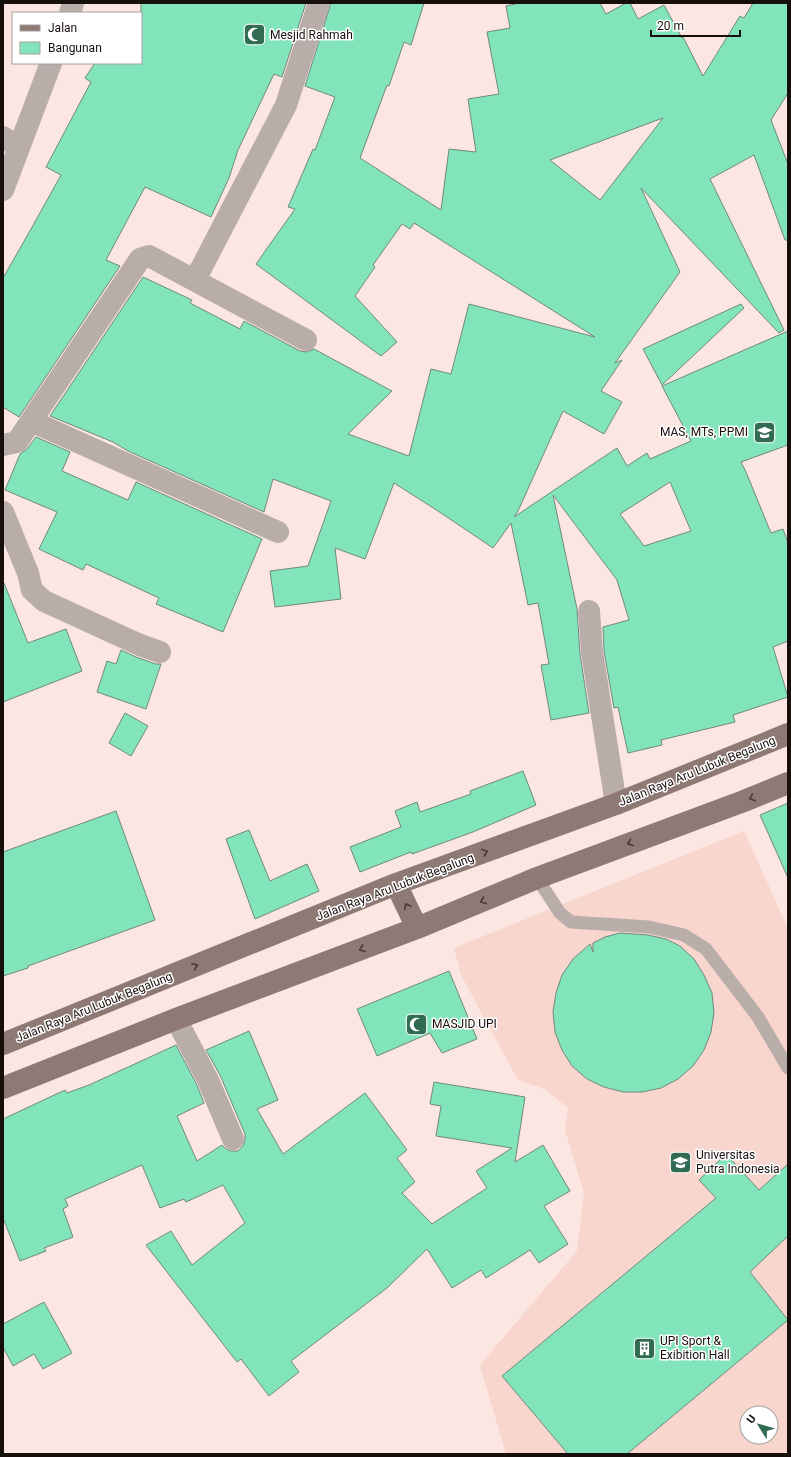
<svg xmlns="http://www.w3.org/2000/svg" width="791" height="1457" font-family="Roboto,sans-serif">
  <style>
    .built { fill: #f8d5cd; fill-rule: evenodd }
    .building { fill: #82e4ba; stroke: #71887d; fill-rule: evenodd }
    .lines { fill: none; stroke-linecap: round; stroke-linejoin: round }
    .service { stroke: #b9adaa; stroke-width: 13 }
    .minor { stroke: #b9adaa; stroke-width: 22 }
    .primary { stroke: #8e7974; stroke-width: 22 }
    .oneway { stroke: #473936 }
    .labels { text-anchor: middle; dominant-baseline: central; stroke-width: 3; stroke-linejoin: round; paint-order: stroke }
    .poi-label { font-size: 12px; fill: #170f0c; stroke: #fff; text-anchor: start }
    .street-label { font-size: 12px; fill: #170f0c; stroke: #fff }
  </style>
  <rect width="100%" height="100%" fill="#fbe6e1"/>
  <path class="built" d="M 744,831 L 788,929 L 788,1454 L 506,1454 L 480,1365 L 577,1251 L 584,1193 L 565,1130 L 568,1108 L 545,1089 L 518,1080 L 461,975 L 454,948 ZM 747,1413 L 771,1413 L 771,1437 L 747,1437 Z"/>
  <path class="building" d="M 141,3 L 306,3 L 282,77 L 274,74 L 238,150 L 229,178 L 211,217 L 145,187 L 106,260 L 120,266 L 19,417 L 3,407 L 3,278 L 31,229 L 61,175 L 46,167 L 91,82 L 85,78 L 95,63 L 141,63 Z
    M 331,3 L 424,3 L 411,45 L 404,42 L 389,86 L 387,85 L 360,158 L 441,210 L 449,149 L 476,152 L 468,99 L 499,94 L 487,32 L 510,28 L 506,6 L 519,3 L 600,3 L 606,14 L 626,3 L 630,3 L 638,19 L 664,5 L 682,38 L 683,37 L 703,76 L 740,16 L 744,18 L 753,3 L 788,3 L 788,93 L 771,120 L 788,164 L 788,240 L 785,240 L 754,155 L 710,179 L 784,330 L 779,333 L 641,188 L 680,272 L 615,363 L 622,360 L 601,391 L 622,402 L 604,434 L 563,411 L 518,511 L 514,517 L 617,448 L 627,466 L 647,453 L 650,459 L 691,441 L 662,386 L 788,331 L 788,445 L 741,462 L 746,472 L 771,533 L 783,529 L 788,543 L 788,641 L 773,647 L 788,697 L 733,715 L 735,722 L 661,740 L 662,745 L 628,753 L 618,707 L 614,708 L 604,651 L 603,627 L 629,620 L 617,580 L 553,495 L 577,609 L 580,654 L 589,713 L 551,720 L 541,665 L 549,664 L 538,603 L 528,605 L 511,523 L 493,548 L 438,511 L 394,483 L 365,559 L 335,548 L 341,599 L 275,607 L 270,571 L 308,566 L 331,501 L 273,479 L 264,512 L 128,451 L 113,442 L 50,416 L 143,277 L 192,300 L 190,303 L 240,329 L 244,321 L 300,351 L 307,352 L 314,349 L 392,391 L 348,434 L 409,456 L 431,369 L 451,374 L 469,304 L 595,337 L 414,223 L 410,229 L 402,224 L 373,265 L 375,267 L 355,296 L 397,342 L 381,356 L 256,264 L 295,209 L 288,207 L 313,149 L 315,150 L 335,97 L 305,86 ZM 663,118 L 600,200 L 550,160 ZM 670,482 L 691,531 L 644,546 L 620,514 Z
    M 741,304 L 744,308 L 662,385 L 643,349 Z
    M 36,437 L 70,452 L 62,471 L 128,500 L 136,482 L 262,539 L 223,632 L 156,604 L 159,598 L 86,564 L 83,570 L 39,549 L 57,512 L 5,490 L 20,454 L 27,449 Z
    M 4,583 L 28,643 L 66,629 L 82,671 L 3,702 L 3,584 Z
    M 121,650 L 136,657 L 156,664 L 161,664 L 146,709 L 97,692 L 107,661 L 116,664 Z
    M 125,713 L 148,726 L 131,756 L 109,743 Z
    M 523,771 L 536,805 L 473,832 L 412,854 L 411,852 L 360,872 L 350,847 L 401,827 L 395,811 L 417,802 L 420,812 L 471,794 L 470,791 Z
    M 788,803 L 788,878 L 760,815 Z
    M 116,811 L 155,920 L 28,966 L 28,968 L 3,976 L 3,852 Z
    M 249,830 L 270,881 L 307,864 L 319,891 L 255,919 L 226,839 Z
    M 620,933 L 648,935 L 666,939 L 680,946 L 694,959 L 704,975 L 712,993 L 714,1013 L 711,1032 L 704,1050 L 693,1066 L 678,1079 L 661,1088 L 642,1092 L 623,1092 L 604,1087 L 587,1079 L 572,1066 L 562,1050 L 555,1032 L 553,1012 L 556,993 L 562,975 L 573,959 L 590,944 L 593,952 L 593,943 L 605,937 Z
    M 449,971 L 477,1039 L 442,1053 L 430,1033 L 377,1056 L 357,1009 Z
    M 249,1031 L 278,1100 L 257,1109 L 283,1154 L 365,1093 L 407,1150 L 397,1158 L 415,1182 L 402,1193 L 432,1224 L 487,1188 L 476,1171 L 512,1148 L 436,1136 L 441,1106 L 430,1104 L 434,1082 L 525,1097 L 515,1162 L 543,1145 L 570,1191 L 544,1206 L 568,1244 L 539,1263 L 530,1250 L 486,1278 L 481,1270 L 452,1288 L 427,1249 L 387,1288 L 291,1361 L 299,1372 L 269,1396 L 241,1359 L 237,1362 L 146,1245 L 171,1231 L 192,1265 L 245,1223 L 223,1185 L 186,1202 L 184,1199 L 160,1208 L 142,1165 L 65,1199 L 68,1206 L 63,1209 L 73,1237 L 44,1248 L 46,1251 L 20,1261 L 3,1218 L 3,1119 L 65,1090 L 67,1093 L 89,1085 L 176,1045 L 197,1085 L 204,1103 L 177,1116 L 197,1161 L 222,1145 L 226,1149 L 231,1151 L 238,1151 L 243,1146 L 245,1140 L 245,1134 L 220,1075 L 206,1050 Z
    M 726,1154 L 759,1190 L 788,1164 L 788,1236 L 750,1272 L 788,1320 L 627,1454 L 568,1454 L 502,1376 L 716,1198 L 699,1180 Z
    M 44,1302 L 72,1353 L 43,1369 L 34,1354 L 13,1366 L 3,1347 L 3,1324 Z"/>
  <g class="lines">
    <path class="service" d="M 537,878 L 560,913 L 571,922 L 649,927 L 684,935 L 706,949 L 758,1017 L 788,1068"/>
    <path class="minor" d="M 70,13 L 73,3
      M 3,137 L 19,147
      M 3,190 L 51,63
      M 195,280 L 286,105 L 319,3
      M 31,421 L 278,532
      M 3,445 L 17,442 L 140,259 L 149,256 L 306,340
      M 3,512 L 28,573 L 32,590 L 44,601 L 140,645 L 160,652
      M 589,611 L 592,652 L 616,804
      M 176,1019 L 208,1080 L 233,1139"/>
    <path class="primary" d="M 396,884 L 417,928
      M 3,1044 L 396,884 L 616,804 L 788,734
      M 3,1088 L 176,1019 L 417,928 L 537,878 L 744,801 L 788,783"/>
  </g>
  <defs><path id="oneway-chevron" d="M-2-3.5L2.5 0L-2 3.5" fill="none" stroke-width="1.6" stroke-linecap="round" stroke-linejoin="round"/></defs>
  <g class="oneway">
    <use href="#oneway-chevron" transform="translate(752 798) rotate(157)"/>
    <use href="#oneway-chevron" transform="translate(630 843) rotate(160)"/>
    <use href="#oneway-chevron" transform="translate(485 852) rotate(-20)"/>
    <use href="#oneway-chevron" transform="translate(483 901) rotate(157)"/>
    <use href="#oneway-chevron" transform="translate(407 906) rotate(-114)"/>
    <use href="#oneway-chevron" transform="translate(362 949) rotate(159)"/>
    <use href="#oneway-chevron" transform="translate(195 966) rotate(-22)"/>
  </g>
  <defs>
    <symbol id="mosque-square" viewBox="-11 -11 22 22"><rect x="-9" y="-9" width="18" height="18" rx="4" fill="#326b53" stroke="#fff"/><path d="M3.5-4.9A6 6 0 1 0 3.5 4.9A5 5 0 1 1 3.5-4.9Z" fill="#fff"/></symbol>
    <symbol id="school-square" viewBox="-11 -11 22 22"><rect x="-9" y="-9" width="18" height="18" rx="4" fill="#326b53" stroke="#fff"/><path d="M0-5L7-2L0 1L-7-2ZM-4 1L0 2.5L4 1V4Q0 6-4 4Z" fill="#fff"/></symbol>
    <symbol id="university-square" viewBox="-11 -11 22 22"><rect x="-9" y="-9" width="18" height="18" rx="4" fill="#326b53" stroke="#fff"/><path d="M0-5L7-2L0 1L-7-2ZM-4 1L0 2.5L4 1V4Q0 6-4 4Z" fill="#fff"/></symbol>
    <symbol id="building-square" viewBox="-11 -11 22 22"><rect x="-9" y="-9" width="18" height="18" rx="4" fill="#326b53" stroke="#fff"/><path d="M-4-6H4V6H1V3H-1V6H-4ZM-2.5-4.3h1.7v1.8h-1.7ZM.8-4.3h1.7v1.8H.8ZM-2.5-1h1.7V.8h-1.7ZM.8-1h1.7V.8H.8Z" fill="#fff"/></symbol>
  </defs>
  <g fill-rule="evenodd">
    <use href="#mosque-square" x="242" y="22" width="25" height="25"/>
    <use href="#school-square" x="752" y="420" width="25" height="25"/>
    <use href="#mosque-square" x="404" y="1012" width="25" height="25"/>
    <use href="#university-square" x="668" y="1150" width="25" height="25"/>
    <use href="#building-square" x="632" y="1336" width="25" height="25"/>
  </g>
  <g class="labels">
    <g class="poi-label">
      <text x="270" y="35">Mesjid Rahmah</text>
      <text x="748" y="432" text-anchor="end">MAS, MTs, PPMI</text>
      <text x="432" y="1024">MASJID UPI</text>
      <text x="696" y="1155">Universitas<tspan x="696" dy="14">Putra Indonesia</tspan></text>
      <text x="660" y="1341">UPI Sport &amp;<tspan x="660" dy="14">Exibition Hall</tspan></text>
    </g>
    <g class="street-label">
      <text transform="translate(697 771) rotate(-22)">Jalan Raya Aru Lubuk Begalung</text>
      <text transform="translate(395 887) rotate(-21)">Jalan Raya Aru Lubuk Begalung</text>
      <text transform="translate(94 1007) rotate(-22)">Jalan Raya Aru Lubuk Begalung</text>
    </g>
  </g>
  <rect width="791" height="1457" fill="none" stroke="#170f0c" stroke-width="8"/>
  <rect x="12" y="12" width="130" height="52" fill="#ffffff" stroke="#a29f9e"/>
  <rect x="20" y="25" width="20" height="6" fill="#8e7974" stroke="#a29f9e"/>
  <text x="48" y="32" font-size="12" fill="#170f0c">Jalan</text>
  <rect x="20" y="42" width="20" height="12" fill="#82e4ba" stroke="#a29f9e"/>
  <text x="48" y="52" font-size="12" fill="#170f0c">Bangunan</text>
  <g transform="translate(759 1425) rotate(307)"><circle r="19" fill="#ffffff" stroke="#a29f9e"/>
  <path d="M0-3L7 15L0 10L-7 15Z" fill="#326b53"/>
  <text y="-6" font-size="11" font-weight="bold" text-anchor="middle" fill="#170f0c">U</text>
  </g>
  <path d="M651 30v6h89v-6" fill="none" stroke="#170f0c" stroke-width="2"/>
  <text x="657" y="30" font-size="12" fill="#170f0c" stroke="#ffffff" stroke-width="3" paint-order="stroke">20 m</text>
</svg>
